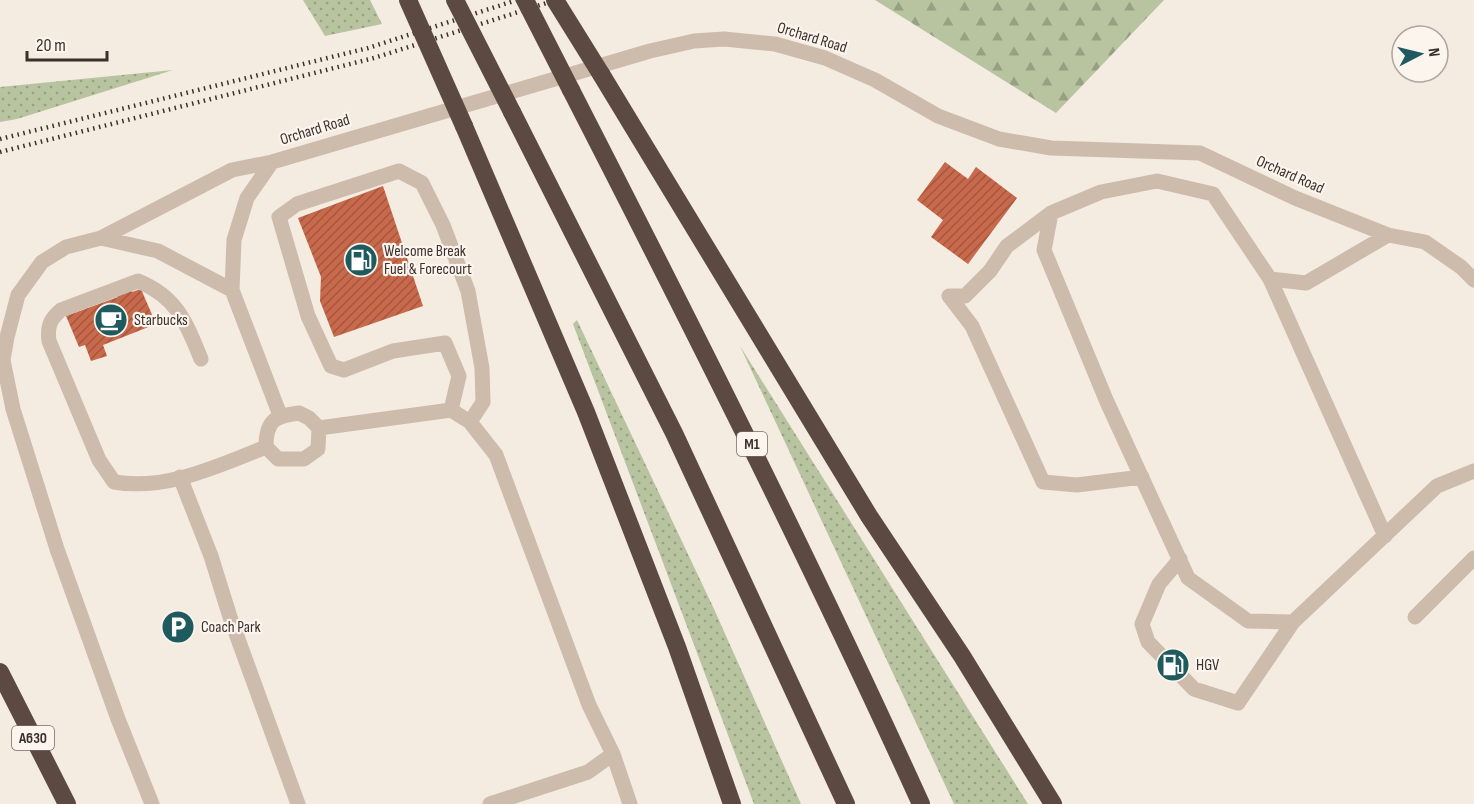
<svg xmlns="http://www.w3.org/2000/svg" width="1474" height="804" font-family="'Sofia Sans Condensed',sans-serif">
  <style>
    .grass { fill: url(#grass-dots) }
    .forest { fill: url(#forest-firs) }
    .building { fill: url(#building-hatch) }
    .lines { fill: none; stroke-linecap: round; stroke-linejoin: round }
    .minor { stroke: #cdbbac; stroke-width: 15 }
    .highway { stroke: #5c4a42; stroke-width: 18 }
    .rail { stroke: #3b302b; stroke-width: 4.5; stroke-dasharray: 1.5 4.5; stroke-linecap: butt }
    .highway-bridge { stroke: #5c4a42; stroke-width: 18 }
    .labels { text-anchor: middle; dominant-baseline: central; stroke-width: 4.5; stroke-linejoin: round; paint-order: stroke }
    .shield { fill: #fbf5ee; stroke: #756b66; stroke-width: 1.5 }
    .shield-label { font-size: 15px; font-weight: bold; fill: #3b302b }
    .street-label { font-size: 16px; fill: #3b302b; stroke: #fbf5ee }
    .poi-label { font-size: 16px; fill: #3b302b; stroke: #fbf5ee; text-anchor: start }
  </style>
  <defs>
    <pattern id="grass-dots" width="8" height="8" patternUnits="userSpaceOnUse" patternTransform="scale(1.5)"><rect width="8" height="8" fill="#b8c4a0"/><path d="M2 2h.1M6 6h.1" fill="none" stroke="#97a083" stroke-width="1.8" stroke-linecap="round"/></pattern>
    <pattern id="forest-firs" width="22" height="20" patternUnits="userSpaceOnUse" patternTransform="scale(1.5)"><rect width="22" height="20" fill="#b8c4a0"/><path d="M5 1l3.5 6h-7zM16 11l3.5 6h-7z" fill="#97a083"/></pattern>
    <pattern id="building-hatch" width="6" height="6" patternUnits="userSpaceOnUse" patternTransform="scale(1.5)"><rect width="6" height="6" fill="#c8694b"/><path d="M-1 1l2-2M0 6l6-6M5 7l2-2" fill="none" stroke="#a4573f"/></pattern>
  </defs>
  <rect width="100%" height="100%" fill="#f4ebe1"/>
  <path class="grass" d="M 303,0 L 370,0 L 382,24 L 325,36 Z
    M 173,70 L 17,119 L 0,122 L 0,87 Z
    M 577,320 L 714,609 L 801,804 L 754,804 L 573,324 Z
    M 740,346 L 1028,804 L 954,804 Z"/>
  <path class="forest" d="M 875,0 L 1164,0 L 1056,113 Z"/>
  <path class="building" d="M 945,162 L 968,179 L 976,167 L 1017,198 L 968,264 L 931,237 L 943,220 L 917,200 Z
    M 383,186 L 423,306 L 334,337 L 320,301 L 321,277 L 298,218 Z
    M 126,281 L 132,292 L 141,289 L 156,324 L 103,345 L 107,356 L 91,361 L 85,345 L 79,347 L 66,316 L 118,297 L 113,286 Z"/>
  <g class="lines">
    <path class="minor" d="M 272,162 L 247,198 L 234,240 L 232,290 L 280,415
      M 101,238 L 158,251 L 232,290
      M 1270,279 L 1385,536
      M 949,296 L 972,326 L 1043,482 L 1077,485 L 1142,477
      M 949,296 L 965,296 L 990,271 L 1007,246 L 1051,213
      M 201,359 C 186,322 177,297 138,281 L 61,310 C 50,319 47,327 49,341 L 99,460 L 114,482 C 166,491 218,466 266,447
      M 451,410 L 459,376 L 445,343 L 393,351 L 344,370 L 331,366 L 308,316 L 279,217 L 297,204 L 399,171 L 422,183 L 443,225 L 468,291 L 482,368 L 483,402 L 470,422
      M 299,413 L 309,418 L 319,428 L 318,449 L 304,459 L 278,459 L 266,447 C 266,420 275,416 299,413 Z
      M 319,428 L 451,410 L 470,422 L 496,455 L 589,705 L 613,754 L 630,804
      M 180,477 L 211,556 L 230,617 L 298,804
      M 1180,559 L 1159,584 L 1142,624 L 1148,642 L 1194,689 L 1238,703 L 1293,622 L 1437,486 L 1474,471
      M 1415,617 L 1474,558
      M 1293,622 L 1248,621 L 1188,578 L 1107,402 L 1044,250 L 1051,213 L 1101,192 L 1157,181 L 1213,194 L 1270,279 L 1306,283 L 1388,235
      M 152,804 L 118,719 L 57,549 L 13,409 L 3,360 L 7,337 L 18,295 L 42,262 L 66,247 L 101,238 L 232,170 L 272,162 L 650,51 L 694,41 L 724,39 L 775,44 L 825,58 L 875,80 L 938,116 L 999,139 L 1051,148 L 1200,153 L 1295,198 L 1388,235 L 1425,242 L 1461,267 L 1474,280
      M 490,804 L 588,772 L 613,754"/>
    <path class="highway" d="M 601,74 L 869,516 L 962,656 L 1053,804
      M 571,90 C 692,326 811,562 921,804
      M 512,112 L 674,433 L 846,804
      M 464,126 L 586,412 L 677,647 L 732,804
      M 0,672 L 67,804"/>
    <path class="rail" d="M 0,139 L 368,48 L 517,0
      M 0,152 L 374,58 L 556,0"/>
    <path class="highway-bridge" d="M 408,0 L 464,126
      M 455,0 L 512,112
      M 525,0 L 571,90
      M 555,0 L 601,74"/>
  </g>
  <defs>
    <symbol id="fuel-disc" viewBox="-11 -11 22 22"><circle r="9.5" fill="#1f5a5e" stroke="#fbf5ee"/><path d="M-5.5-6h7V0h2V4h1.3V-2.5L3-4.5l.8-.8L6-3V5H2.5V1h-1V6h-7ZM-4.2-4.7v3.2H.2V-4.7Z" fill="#fff"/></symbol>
    <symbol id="cafe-disc" viewBox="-11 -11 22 22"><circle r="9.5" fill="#1f5a5e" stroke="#fbf5ee"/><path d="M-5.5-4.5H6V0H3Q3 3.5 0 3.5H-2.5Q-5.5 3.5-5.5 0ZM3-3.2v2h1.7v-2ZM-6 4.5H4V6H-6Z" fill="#fff"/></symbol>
    <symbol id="parking-disc" viewBox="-11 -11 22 22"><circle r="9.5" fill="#1f5a5e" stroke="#fbf5ee"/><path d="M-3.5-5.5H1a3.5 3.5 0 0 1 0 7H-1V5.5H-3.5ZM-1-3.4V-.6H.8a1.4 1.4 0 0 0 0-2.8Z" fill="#fff"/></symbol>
  </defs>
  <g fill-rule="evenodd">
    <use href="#fuel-disc" x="342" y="241" width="38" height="38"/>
    <use href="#cafe-disc" x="92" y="301" width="38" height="38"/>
    <use href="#parking-disc" x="159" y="608" width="38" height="38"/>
    <use href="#fuel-disc" x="1154" y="646" width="38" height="38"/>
  </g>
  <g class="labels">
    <g class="shield">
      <rect x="737" y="432" width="30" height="24" rx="4.5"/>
      <rect x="12" y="726" width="42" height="24" rx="4.5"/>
    </g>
    <g class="shield-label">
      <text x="752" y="444">M1</text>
      <text x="33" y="738">A630</text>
    </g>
    <g class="street-label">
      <text transform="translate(812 38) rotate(17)">Orchard Road</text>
      <text transform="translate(315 130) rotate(-17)">Orchard Road</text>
      <text transform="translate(1290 175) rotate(24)">Orchard Road</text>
    </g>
    <g class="poi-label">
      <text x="384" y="251">Welcome Break<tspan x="384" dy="18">Fuel &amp; Forecourt</tspan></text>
      <text x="134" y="320">Starbucks</text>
      <text x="201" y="627">Coach Park</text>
      <text x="1196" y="665">HGV</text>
    </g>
  </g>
  <g transform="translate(1420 54) rotate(83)"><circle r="28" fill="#fbf5ee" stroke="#aea6a0" stroke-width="1.5"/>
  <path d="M0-4.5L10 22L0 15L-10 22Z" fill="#1f5a5e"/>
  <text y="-9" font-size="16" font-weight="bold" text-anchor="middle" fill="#3b302b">N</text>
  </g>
  <path d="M27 51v9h80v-9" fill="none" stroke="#3b302b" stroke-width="3"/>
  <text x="36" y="51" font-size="18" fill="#3b302b" stroke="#fbf5ee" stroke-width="4.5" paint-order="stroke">20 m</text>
</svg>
